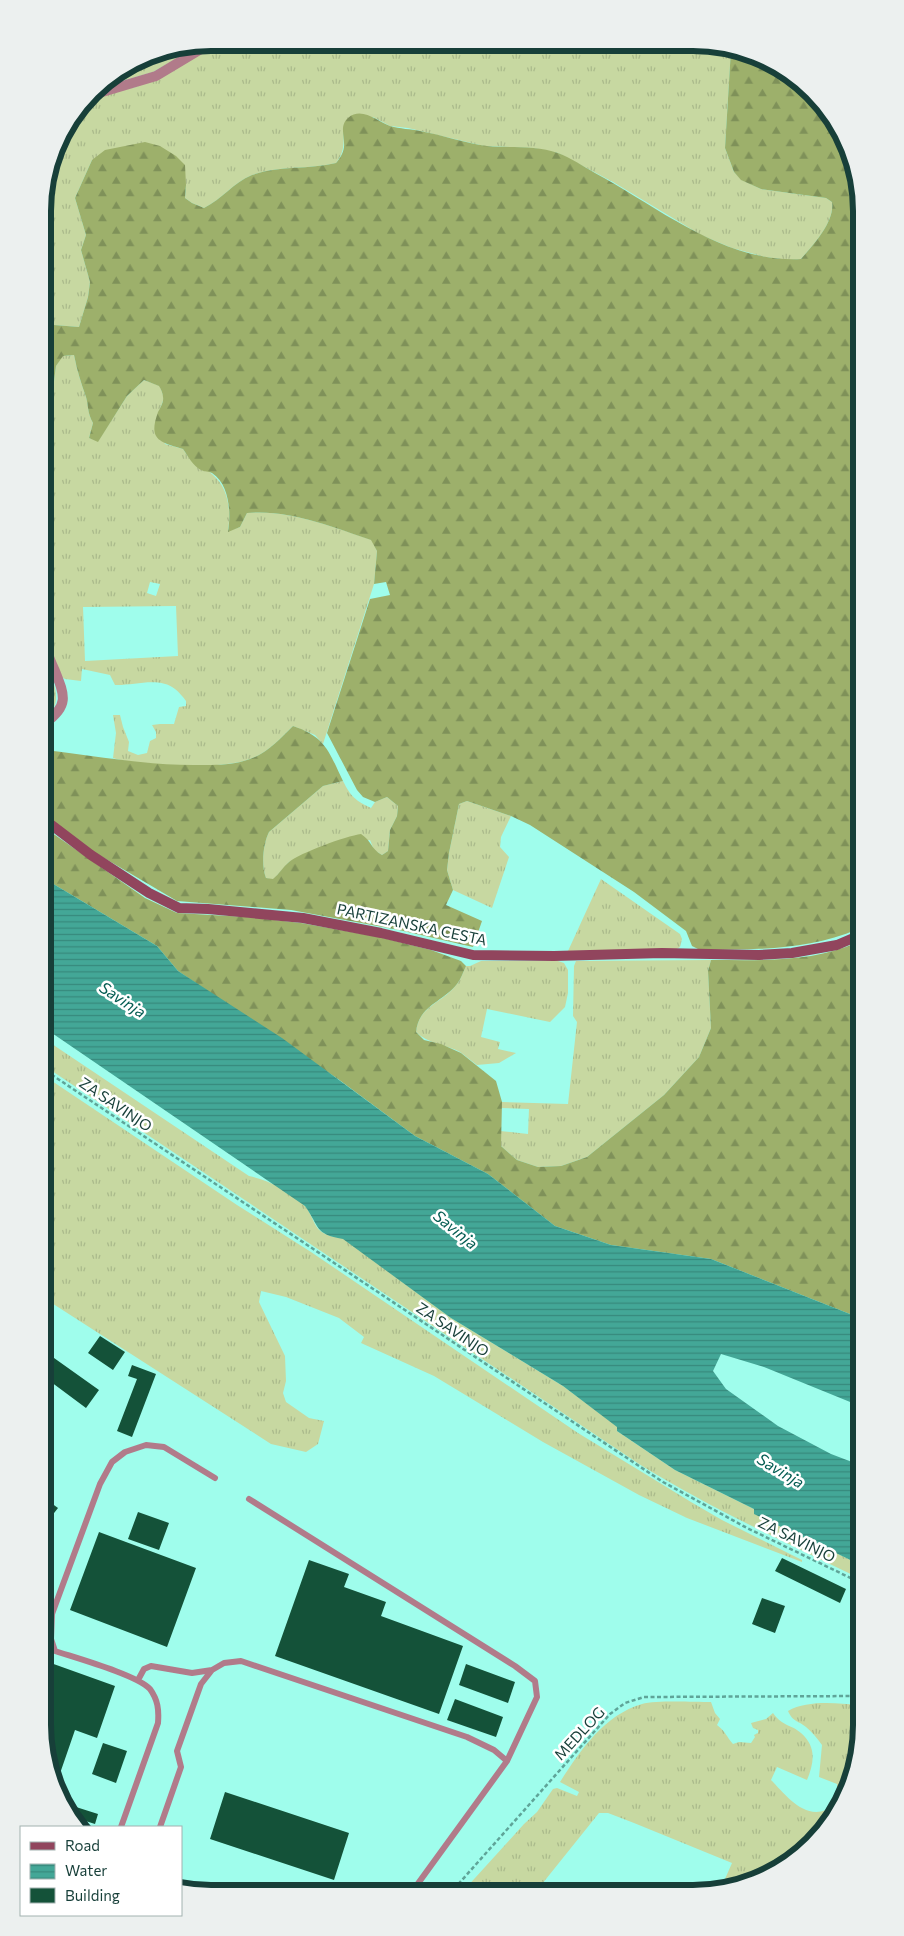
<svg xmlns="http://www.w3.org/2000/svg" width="904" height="1936" font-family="Commissioner,sans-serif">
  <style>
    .grass { fill: url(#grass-tufts); fill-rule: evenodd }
    .forest { fill: url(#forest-firs) }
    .water { fill: url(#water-rules) }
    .building { fill: #145239 }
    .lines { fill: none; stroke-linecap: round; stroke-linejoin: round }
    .path { stroke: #5fa498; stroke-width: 2.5; stroke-dasharray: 4 2.5; stroke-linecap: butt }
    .lane { stroke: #b17b8a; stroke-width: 6 }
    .street { stroke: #b17b8a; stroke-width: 10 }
    .secondary { stroke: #91455d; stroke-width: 10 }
    .labels { text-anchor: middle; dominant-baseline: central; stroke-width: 5; stroke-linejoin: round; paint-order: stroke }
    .street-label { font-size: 15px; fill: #173f39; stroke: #fff }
    .water-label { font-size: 16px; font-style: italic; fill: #045c52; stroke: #fff }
    .rim { fill: none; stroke: #173f39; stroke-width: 6 }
  </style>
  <defs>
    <pattern id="grass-tufts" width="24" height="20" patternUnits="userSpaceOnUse" patternTransform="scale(1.25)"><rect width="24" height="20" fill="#c7d8a1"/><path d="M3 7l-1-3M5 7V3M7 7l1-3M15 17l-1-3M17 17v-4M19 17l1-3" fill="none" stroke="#aaba8b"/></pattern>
    <pattern id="forest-firs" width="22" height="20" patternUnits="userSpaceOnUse" patternTransform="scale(1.25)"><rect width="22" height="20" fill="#9db06b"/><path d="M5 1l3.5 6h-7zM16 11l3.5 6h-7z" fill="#7f9159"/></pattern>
    <pattern id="water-rules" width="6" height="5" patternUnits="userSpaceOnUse" patternTransform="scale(1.25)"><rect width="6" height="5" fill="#43a797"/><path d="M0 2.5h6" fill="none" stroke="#37897c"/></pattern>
  </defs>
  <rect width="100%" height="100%" fill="#9ffdec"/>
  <path class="grass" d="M 220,43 L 725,46 L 731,49 L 725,148 L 734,172 L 742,180 L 761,189 L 826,198 L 832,202 C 835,222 813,245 801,259 L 788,260 L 765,257 L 732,248 L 701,235 L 613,182 L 558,153 L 533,148 L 484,146 L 408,128 L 390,126 L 373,117 L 343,128 C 344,143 345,151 336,163 C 308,170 279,165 252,175 C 233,183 222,199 204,208 L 192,203 L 185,198 L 186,185 L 92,160 L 75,198 L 86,235 L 81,250 L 90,282 L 88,297 L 79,327 L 54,325 L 49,308 L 51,279 L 51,190 L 47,186 L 60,137 L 90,97 L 136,87 Z
    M 200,45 L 153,72 L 98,88 L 147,55 Z
    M 74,355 C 77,370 81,383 86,397 C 89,407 87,412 93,423 L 89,438 L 98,441 L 127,396 L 144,380 L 160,386 L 164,398 L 156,420 L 165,444 L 183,449 C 194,467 199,462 212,474 C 229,488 231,511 228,531 L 240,527 L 247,513 C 289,509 333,527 372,540 L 377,551 L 374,584 L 323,744 L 315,735 L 293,726 C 280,739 267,753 250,759 C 222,770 143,767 113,758 L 116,733 L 113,715 L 120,715 L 123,727 L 129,742 L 128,751 L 138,755 L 147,753 L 150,741 L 156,738 L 156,732 L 152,725 L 160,724 L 174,724 L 179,707 L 186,706 L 186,701 C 183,697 179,692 175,689 C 159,676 133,686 115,685 L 110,675 L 82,669 L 81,681 L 65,679 L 59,675 L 44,632 L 44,414 L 53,389 L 56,366 L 62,356 ZM 150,582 L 160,584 L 156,596 L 147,593 ZM 176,606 L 178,656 L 85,661 L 83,607 Z
    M 44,659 C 52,678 66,703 45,717 Z
    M 343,781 C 351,797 355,800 371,808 L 375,802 L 387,797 L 398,806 L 397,816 L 390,830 L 388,851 L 382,855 L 374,850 L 370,840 L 316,849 L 289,862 L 273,880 L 266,878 C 261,865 263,844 269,832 L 323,786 Z
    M 467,801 L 511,816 L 501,837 L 500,847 L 509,857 L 492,908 L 453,890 L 447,870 L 449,853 L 459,804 Z
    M 601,879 L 680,934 L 682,939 L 680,947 L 675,950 L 568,951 Z
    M 711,960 L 708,971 L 711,1028 L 699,1057 L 664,1095 L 587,1157 L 561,1166 L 538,1167 L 517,1160 L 501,1146 L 500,1131 L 528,1134 L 529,1109 L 501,1108 L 502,1102 L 568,1104 L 577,1022 L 573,1016 L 574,966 L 576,961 Z
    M 481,961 L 558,961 L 564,963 L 568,970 L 568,993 L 565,1007 L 550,1022 L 487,1009 L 481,1037 L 500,1042 L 498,1049 L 516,1053 L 499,1063 L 477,1065 C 471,1061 466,1056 460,1052 C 445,1044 428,1044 416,1032 C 419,1005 442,1004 457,984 C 461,979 463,972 466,966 L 470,966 Z
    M 46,1040 L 249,1176 C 269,1180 289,1191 304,1205 C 310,1211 312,1219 316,1226 C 321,1235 334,1237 343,1238 L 451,1318 L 563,1386 L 618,1427 L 617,1431 L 675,1470 L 754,1509 L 755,1514 L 861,1565 L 861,1579 C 785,1542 710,1508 639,1464 L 46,1067 Z
    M 46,1077 L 237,1205 L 311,1252 L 578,1433 L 691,1502 L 722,1520 L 802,1560 L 802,1562 L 687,1518 L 639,1495 L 543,1442 L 434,1376 L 361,1343 L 364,1337 L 339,1318 L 286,1297 L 261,1291 L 259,1302 L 285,1356 L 286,1381 L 283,1393 L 286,1402 L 309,1418 L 324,1421 L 318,1444 L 306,1452 L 271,1444 L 47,1300 Z
    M 711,1702 L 715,1713 L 720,1719 L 717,1725 C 726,1732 726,1736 733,1744 L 739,1742 L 751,1743 L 755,1737 L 754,1735 L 758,1733 L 758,1730 L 753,1728 L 751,1723 L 766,1719 L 773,1713 C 783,1727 791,1724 801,1733 C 817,1747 814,1763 807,1780 L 777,1767 L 771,1780 C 785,1794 803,1819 826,1810 C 830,1808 834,1802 837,1799 L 837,1784 L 819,1777 L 822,1745 C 817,1738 812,1732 806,1727 C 797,1720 793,1722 788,1711 C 807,1700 836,1703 858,1705 L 858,1709 L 861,1709 L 861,1736 L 849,1789 L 826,1828 L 786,1865 L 736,1888 L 721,1888 L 732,1863 L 634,1823 L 608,1813 L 599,1813 L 538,1889 L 465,1889 L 524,1824 L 537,1812 L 553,1789 L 557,1788 L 577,1796 L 579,1792 L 560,1782 C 580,1751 604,1715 642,1704 C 656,1700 693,1702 711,1702 Z"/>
  <path class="forest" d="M 731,49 L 804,85 L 833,118 L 856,168 L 858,929 C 807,951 755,949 700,950 L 692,946 L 686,931 L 634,892 L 530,825 L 511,816 L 467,801 L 459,804 L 449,853 L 447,870 L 453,890 L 446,905 L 482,921 L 473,947 L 399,930 L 291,910 L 177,901 L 94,852 L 45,815 L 45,750 C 97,756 148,766 201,765 C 218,765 234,765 250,759 C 267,753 280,739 293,726 C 326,737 329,752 343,781 L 323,786 L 269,832 C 263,844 261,865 266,878 L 273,879 C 279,874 283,867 289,862 C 300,853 346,836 361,834 C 372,841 370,848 382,855 L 388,851 L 390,830 L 397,816 L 398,806 L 387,797 L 375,802 L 363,797 L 357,790 L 327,733 L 370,599 L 390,595 L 386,582 L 374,584 L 377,551 L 371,540 C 333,527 289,509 247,513 L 240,527 L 228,532 C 231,513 230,485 212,473 C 209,471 204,472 201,470 C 193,466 188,456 183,449 C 159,442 148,440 158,412 C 160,408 164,402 163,397 C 163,394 161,389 159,386 L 144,380 L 127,396 L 98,442 L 89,438 L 93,423 C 87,412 89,408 86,397 C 81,383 77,370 74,355 L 63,356 L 56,366 L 53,389 L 44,414 L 43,200 L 47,186 L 51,190 L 51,279 L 49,308 L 54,325 L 79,327 L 88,297 L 90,282 L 81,250 L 86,235 L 75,198 L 92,160 L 105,150 L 145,142 L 160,146 L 176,156 L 185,165 L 186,185 L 185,198 L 192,203 L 204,208 C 222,199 233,183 252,175 C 279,165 308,170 336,163 C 340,158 343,154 344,147 C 345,137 339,126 348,118 C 362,106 378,122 390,126 C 400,129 411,129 420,131 C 442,135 465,143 487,146 C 510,148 536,145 558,153 C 571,158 583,166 595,173 C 660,208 724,263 801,259 C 813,245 835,222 832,202 L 826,198 L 761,189 L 741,180 L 734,172 L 725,148 Z
    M 45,828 L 145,898 L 177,913 L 246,917 L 301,923 L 379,937 L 431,950 L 461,961 L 466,966 C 463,972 461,979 457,984 C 442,1003 419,1005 416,1032 L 424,1040 L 441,1044 L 461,1053 L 496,1081 L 502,1102 L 501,1146 L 517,1160 L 538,1167 L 561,1166 L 587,1157 L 664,1095 L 699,1057 L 711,1028 L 708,971 L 711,960 C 760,960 812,963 858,942 L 860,1318 L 711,1259 L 611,1245 L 555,1226 L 488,1174 L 415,1136 L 338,1079 L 178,971 L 157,946 L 45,879 Z"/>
  <path class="water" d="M 45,879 L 157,946 L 178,971 L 282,1038 L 415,1136 L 488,1174 L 555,1226 L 611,1245 L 711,1259 L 860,1318 L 860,1406 L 764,1367 L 721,1354 L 713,1371 L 726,1389 L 778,1426 L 831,1454 L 860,1465 L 861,1565 L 754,1514 L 754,1509 L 675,1470 L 617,1431 L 617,1427 L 563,1386 L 451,1318 L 343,1239 C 314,1234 320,1227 305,1206 L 46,1029 Z"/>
  <path class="building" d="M 100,1336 L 125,1352 L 113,1370 L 88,1353 Z
    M 47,1353 L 99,1390 L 86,1408 L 47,1379 Z
    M 132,1365 L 156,1374 L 132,1437 L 117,1431 L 137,1379 L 128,1376 Z
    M 47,1500 L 58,1508 L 47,1522 Z
    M 138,1512 L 169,1523 L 159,1550 L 128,1539 Z
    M 99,1532 L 196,1568 L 167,1647 L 70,1610 Z
    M 782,1558 L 846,1589 L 840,1603 L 775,1571 Z
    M 309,1560 L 349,1574 L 344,1587 L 386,1602 L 381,1616 L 463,1646 L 439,1714 L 275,1656 Z
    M 762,1598 L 785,1606 L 775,1633 L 752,1624 Z
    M 48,1662 L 115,1686 L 97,1738 L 75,1730 L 56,1785 L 48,1768 Z
    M 466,1664 L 515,1682 L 508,1703 L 459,1685 Z
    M 455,1699 L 503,1717 L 496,1737 L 447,1720 Z
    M 103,1743 L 127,1751 L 116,1783 L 92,1774 Z
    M 225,1792 L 349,1833 L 334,1880 L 210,1839 Z
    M 76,1807 L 98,1814 L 95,1824 L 73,1817 Z"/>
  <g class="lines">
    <path class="path" d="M 46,1071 L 663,1482 L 747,1528 L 861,1583
      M 454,1889 L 593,1733 L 610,1714 L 625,1703 L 644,1697 L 861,1696"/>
    <path class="lane" d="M 249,1499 L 515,1666 L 535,1681 L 537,1697 L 507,1761 L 414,1889
      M 138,1680 L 144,1669 L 151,1666 L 192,1673 L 212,1670
      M 121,1827 L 158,1723 C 159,1710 158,1700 150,1689 C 137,1675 76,1658 55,1651 L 51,1639 L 52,1614 L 100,1484 L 112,1462 L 125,1452 L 146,1445 L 164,1447 L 215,1478
      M 160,1827 L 181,1767 L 177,1751 L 201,1684 L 212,1670 L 224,1663 L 241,1661 L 467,1737 L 494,1750 L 507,1761"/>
    <path class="street" d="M 92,95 L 156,76 L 211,43
      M 44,645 C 48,654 51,663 55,671 C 65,696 69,706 45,723"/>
    <path class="secondary" d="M 45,820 L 91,855 L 149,893 L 179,908 L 208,909 L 303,918 L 381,933 L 473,955 L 554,956 L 662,953 L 759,955 L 792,953 L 837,945 L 858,936"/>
  </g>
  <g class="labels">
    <g class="street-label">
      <text transform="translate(412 924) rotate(12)">PARTIZANSKA CESTA</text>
      <text transform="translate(116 1104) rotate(34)">ZA SAVINJO</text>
      <text transform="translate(453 1329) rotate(34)">ZA SAVINJO</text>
      <text transform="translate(797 1539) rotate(26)">ZA SAVINJO</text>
      <text transform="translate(579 1733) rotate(-47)">MEDLOG</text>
    </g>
    <g class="water-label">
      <text transform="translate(123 999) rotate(33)">Savinja</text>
      <text transform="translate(456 1229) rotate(39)">Savinja</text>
      <text transform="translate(781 1470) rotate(31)">Savinja</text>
    </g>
  </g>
  <path d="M0 0H904V1936H0ZM211 51H693A160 160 0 0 1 853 211V1725A160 160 0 0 1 693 1885H211A160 160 0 0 1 51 1725V211A160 160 0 0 1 211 51Z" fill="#ecf0ef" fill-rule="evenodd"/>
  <path class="rim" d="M211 51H693A160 160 0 0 1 853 211V1725A160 160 0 0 1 693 1885H211A160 160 0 0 1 51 1725V211A160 160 0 0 1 211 51Z"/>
  <rect x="20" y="1826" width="162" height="90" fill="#ffffff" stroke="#a2b2b0"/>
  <rect x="30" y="1842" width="25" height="8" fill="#91455d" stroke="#a2b2b0"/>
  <text x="65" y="1851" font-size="15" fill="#173f39">Road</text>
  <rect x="30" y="1864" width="25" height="15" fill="url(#water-rules)" stroke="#a2b2b0"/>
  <text x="65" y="1876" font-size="15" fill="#173f39">Water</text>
  <rect x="30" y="1888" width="25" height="15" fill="#145239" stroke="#a2b2b0"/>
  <text x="65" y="1901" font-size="15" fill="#173f39">Building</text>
</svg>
